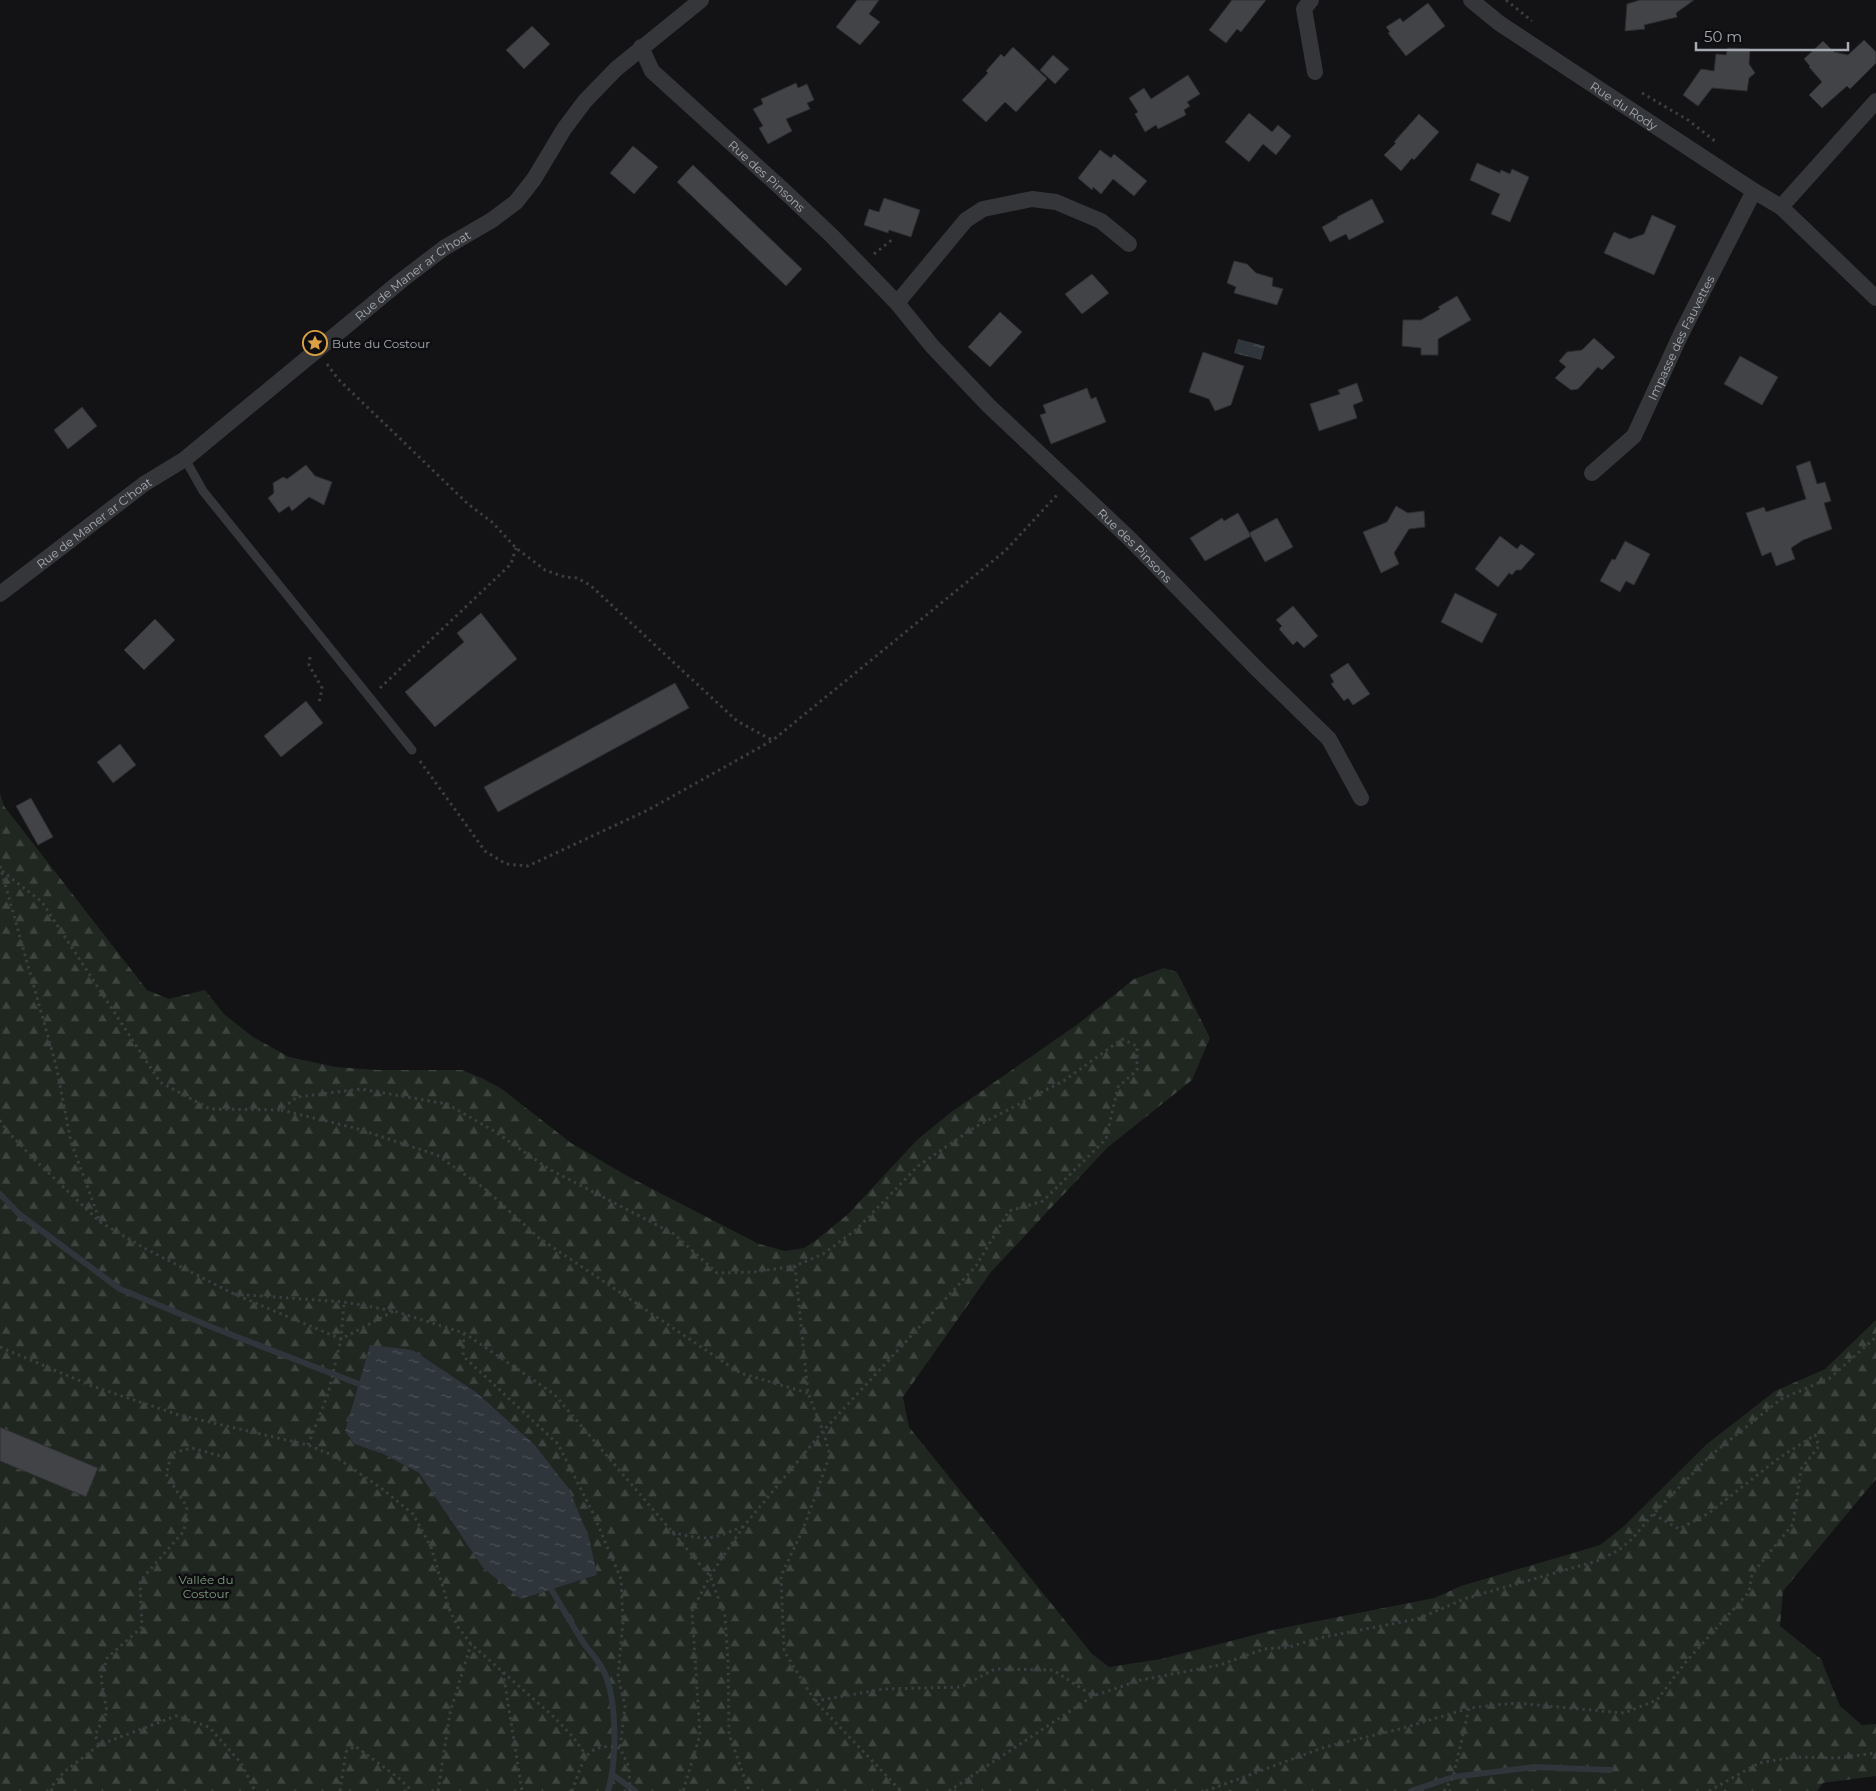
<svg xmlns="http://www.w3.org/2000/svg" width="1876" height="1791" font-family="Montserrat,sans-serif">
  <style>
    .forest { fill: url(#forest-firs); fill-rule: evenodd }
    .water { fill: url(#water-ripples) }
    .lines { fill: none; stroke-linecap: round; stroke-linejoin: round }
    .stream { stroke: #2e363c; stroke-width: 6 }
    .building { fill: #424347; stroke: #2d2e30 }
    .path { stroke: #3b3d40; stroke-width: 3; stroke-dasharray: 2.5 4; stroke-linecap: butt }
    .lane { stroke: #353639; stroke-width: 9 }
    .street { stroke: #353639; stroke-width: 16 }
    .labels { text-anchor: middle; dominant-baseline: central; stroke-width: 5; stroke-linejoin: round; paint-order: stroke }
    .street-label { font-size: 12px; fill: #a6abb3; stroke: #0e0e10 }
    .poi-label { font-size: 12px; fill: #a6abb3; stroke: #0e0e10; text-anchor: start }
    .park-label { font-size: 12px; fill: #7f9c80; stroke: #0e0e10 }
  </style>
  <defs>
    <pattern id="forest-firs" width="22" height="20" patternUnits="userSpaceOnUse" patternTransform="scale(1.25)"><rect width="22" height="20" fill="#202620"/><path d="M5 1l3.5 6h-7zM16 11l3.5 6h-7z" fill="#3d433e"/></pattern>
    <pattern id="water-ripples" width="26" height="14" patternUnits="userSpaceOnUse" patternTransform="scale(1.25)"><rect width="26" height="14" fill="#2e363c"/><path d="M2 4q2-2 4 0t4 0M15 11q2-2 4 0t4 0" fill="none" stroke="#495056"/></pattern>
  </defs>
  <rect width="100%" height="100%" fill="#131315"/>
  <path class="forest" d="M 0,793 L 4,806 L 147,990 L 169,999 L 205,990 L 224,1014 L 253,1037 L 289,1057 L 336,1067 L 378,1070 L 462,1070 L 482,1078 L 502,1089 L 571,1143 L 629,1177 L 759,1244 L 785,1251 L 804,1248 L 815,1241 L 847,1215 L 918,1139 L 950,1113 L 1078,1024 L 1134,979 L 1164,968 L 1177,972 L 1210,1038 L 1192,1080 L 1107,1148 L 991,1272 L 903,1397 L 909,1427 L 1092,1654 L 1109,1667 L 1161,1659 L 1277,1629 L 1434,1598 L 1461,1586 L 1600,1545 L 1623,1527 L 1707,1444 L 1775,1391 L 1825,1369 L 1876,1320 L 1876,1479 L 1783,1591 L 1780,1626 L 1821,1659 L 1840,1706 L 1862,1725 L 1876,1724 L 1876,1776 L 1823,1783 L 1817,1791 L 0,1791 ZM 370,1346 L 413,1350 L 476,1392 L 534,1444 L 597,1575 L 521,1599 L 483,1568 L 419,1473 L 383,1454 L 354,1444 L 345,1431 Z"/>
  <path class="water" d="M 1238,339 L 1265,346 L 1261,360 L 1234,353 Z
    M 370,1345 L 413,1350 L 476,1392 L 534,1444 L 569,1489 L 589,1538 L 597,1575 L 521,1599 L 483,1568 L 419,1473 L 383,1454 L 354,1444 L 345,1431 Z"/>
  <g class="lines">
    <path class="stream" d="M 0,1194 L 19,1214 L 120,1289 L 214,1328 L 359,1384
      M 551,1589 C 562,1607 572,1625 583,1642 C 590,1652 600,1662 605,1674 C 617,1702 617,1761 608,1791
      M 613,1775 L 635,1791
      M 1411,1791 L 1453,1777 L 1534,1767 L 1610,1770"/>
  </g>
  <path class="building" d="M 857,0 L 879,0 L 869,14 L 880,22 L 860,45 L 836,27 Z
    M 1232,0 L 1266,0 L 1241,32 L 1237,29 L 1226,43 L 1209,30 Z
    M 1640,0 L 1694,0 L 1676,13 L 1677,17 L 1644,25 L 1645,29 L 1625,31 L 1627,4 Z
    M 1428,3 L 1445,26 L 1406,56 L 1388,33 L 1390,32 L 1386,27 L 1400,18 L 1403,22 Z
    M 532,26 L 550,44 L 524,69 L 506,50 Z
    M 1864,40 L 1876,52 L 1876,63 L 1850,89 L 1847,86 L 1822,108 L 1809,95 L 1822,82 L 1809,67 L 1810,66 L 1804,59 L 1823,41 L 1834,52 L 1848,55 Z
    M 1013,47 L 1047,79 L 1016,112 L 1005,102 L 986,122 L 962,100 L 988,73 L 986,71 L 1001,54 L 1004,57 Z
    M 1728,48 L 1750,49 L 1749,64 L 1755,73 L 1749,78 L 1747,91 L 1712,88 L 1698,106 L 1683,95 L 1701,69 L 1714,71 L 1716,54 L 1726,55 Z
    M 1053,55 L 1069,69 L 1055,84 L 1040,70 Z
    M 1188,75 L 1200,94 L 1187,102 L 1190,106 L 1184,110 L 1186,115 L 1158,129 L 1156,125 L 1145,132 L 1135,114 L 1138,112 L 1129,98 L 1144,88 L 1151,99 Z
    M 796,83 L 798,88 L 807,84 L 814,100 L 807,103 L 810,109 L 786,119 L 792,131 L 768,144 L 759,128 L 763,126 L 753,109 L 763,104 L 761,99 Z
    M 1249,113 L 1272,132 L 1278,125 L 1291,136 L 1276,155 L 1263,144 L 1249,162 L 1225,142 Z
    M 1419,114 L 1439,132 L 1414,160 L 1412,158 L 1401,171 L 1384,155 L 1396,143 L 1394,142 Z
    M 633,146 L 658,167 L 634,194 L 610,173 Z
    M 1100,150 L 1111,158 L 1114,154 L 1147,181 L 1134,196 L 1113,179 L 1101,194 L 1093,187 L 1092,190 L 1078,178 Z
    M 1477,163 L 1500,173 L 1501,170 L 1510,174 L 1512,169 L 1529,177 L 1510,222 L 1491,214 L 1500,194 L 1470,180 Z
    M 693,165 L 802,269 L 786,286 L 677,182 Z
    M 884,198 L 920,210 L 911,237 L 889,230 L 888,233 L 864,225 L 869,209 L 879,212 Z
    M 1372,199 L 1384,222 L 1349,240 L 1346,234 L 1330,242 L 1322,227 L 1338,218 L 1337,217 Z
    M 1652,215 L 1676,226 L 1654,275 L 1604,253 L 1614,232 L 1630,239 L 1644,234 Z
    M 1234,261 L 1247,264 L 1256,273 L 1273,278 L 1272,286 L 1283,289 L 1277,305 L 1234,293 L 1236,287 L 1227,283 Z
    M 1092,274 L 1109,293 L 1082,314 L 1065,294 Z
    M 1457,296 L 1471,320 L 1438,339 L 1438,355 L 1421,355 L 1421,348 L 1402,346 L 1403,320 L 1421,320 L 1440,309 L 1438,307 Z
    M 1000,312 L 1022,332 L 990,367 L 968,347 Z
    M 1594,338 L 1615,357 L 1602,370 L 1598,367 L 1578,389 L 1571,390 L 1555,378 L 1566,367 L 1559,361 L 1567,352 L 1582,350 Z
    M 1203,352 L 1244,366 L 1231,405 L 1215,411 L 1209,399 L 1189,392 Z
    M 1740,356 L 1778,377 L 1762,405 L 1724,384 Z
    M 1357,383 L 1363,401 L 1353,405 L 1357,418 L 1319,431 L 1310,404 L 1340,394 L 1338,390 Z
    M 1087,388 L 1091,399 L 1096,397 L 1106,422 L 1051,444 L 1040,415 L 1046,413 L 1043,405 Z
    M 82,407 L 97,426 L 68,449 L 54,430 Z
    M 1810,461 L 1817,484 L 1825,482 L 1831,501 L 1824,503 L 1832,529 L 1803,540 L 1791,548 L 1795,559 L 1776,566 L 1771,552 L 1762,556 L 1746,513 L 1764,507 L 1766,512 L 1806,499 L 1796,466 Z
    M 306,465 L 315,476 L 332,482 L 324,505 L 309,497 L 292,511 L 289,506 L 279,513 L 268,498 L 274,493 L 273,483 L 283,477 L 287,479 Z
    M 1396,506 L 1408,513 L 1424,511 L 1425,527 L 1409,529 L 1394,553 L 1399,564 L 1381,573 L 1363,532 L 1387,522 Z
    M 1238,513 L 1251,536 L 1205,561 L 1190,538 L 1222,518 L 1224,521 Z
    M 1277,518 L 1293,547 L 1265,562 L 1249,533 Z
    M 1500,536 L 1517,549 L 1521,544 L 1535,554 L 1521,570 L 1516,570 L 1512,575 L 1509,573 L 1498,587 L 1475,569 Z
    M 1625,541 L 1650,554 L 1634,585 L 1626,581 L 1620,592 L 1600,581 L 1612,559 L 1615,560 Z
    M 1455,593 L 1497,614 L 1482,643 L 1441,622 Z
    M 1293,606 L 1318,636 L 1304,648 L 1297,641 L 1293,645 L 1279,629 L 1282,626 L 1276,620 Z
    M 481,613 L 517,659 L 435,727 L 405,692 L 464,642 L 457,633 Z
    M 155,619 L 175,640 L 144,670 L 124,650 Z
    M 1348,663 L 1370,694 L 1353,705 L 1348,698 L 1344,701 L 1331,684 L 1334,682 L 1330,675 Z
    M 675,683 L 689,708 L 498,812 L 484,787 Z
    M 306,701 L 323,723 L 281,757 L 264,736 Z
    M 120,744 L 136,765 L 113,783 L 97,762 Z
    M 31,798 L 53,837 L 38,845 L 16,806 Z
    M 0,1427 L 98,1468 L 86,1497 L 0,1461 Z"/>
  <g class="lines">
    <path class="path" d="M 1506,0 L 1532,21
      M 1642,93 L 1688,120 L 1716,142
      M 874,254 L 893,239
      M 327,364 L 338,379 L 468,504 L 492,522 L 516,548 L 545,570 L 565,577 L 577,578 L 590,585 L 737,721 L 772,740
      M 310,657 L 309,665 L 322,688 L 319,703
      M 380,688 L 511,564 L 516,548
      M 420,761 L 485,851 L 506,864 L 528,866 L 648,810 L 773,740 L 1005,551 L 1057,495
      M 0,866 L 56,1065 L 71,1142 L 100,1221
      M 2,871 L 42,902 L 160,1082 L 210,1109 L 280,1110 L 297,1097 L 361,1089 L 447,1104 L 494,1131 L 549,1169 L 674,1234 L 717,1273 L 754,1272 L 795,1266 L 823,1254 L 857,1229 L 918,1166 L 975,1127 L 1065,1080 L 1122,1039 L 1137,1046 L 1137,1070 L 1118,1087 L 1106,1139 L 1043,1201 L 1009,1211 L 976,1266 L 823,1431 L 743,1527 L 710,1576 L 692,1611 L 700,1735 L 683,1791
      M 281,1110 L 355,1128 L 437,1155 L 484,1188 L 539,1238 L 740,1373 L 808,1393
      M 0,1120 L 7,1131 L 35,1160 L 100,1222 L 146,1249 L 234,1294 L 341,1339 L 394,1311
      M 795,1266 L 808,1393 L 823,1431 L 830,1455 L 804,1527 L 781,1576 L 784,1651 L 815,1701 L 901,1791
      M 234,1294 L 344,1302 L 394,1311 L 464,1333 L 554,1394 L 710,1576 L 725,1616 L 728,1662 L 729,1734 L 749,1791
      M 464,1333 L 463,1356 L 558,1444 L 592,1511 L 621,1579 L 623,1622 L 618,1676 L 625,1706 L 620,1748
      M 0,1347 L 92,1386 L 179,1415 L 308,1445 L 334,1456 L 381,1488 L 413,1514 L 431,1547 L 450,1611 L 458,1627 L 471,1644 L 555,1718 L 573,1737 L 586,1755
      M 308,1445 L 328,1394 L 341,1339 L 344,1302
      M 672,1532 C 706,1541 710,1540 742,1527
      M 503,1672 L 522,1791
      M 815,1701 L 884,1689 L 961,1687 L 995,1669 L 1053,1670 L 1093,1696
      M 99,1745 L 95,1735 L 107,1712 L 101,1678 L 107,1658 L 142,1627 L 140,1581 L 184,1531 L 187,1507 L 166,1474 L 172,1453 L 192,1448 L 228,1458
      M 52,1791 L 51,1787 L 64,1772 L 99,1745 L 176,1716 L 209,1727 L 241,1763 L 255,1791
      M 340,1791 L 346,1752 L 355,1746 L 400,1779 L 412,1791
      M 438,1791 L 450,1713 L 471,1644
      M 572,1791 C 583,1763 584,1741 620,1748 L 629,1767 L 630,1791
      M 949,1791 L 1093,1696 L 1141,1680 L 1220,1665 L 1264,1649 L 1289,1647 L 1319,1638 L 1417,1619 L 1467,1598 L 1597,1561 L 1619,1550 L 1633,1538 L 1653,1514 L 1710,1456 L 1781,1399 L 1830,1378 L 1876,1337
      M 1206,1791 L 1325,1747 L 1400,1729 L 1470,1708 L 1515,1703 L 1624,1713 L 1657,1700 L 1685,1663 L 1749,1592 L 1752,1574 L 1793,1524 L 1801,1469 L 1819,1446 L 1815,1435 L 1779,1458 L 1709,1513 L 1679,1529 L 1653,1514
      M 1444,1791 L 1453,1777 L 1469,1709
      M 1709,1791 L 1759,1763 L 1795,1757 L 1837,1758 L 1876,1753"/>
    <path class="lane" d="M 185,459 L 203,491 L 412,750"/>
    <g class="street">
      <path d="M 1311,0 L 1304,9 L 1315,72"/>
      <path id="s1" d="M 1471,0 L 1499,23 L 1754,191 L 1781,207 L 1876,298"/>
      <path id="s2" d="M 641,47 L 652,71 L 781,188 L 832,236 L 897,303 L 966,220 L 983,209 L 1032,199 L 1056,202 L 1101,221 L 1129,244"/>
      <path d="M 1781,207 L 1876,101"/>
      <path id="s3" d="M 897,303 L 932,346 L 989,406 L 1129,538 L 1255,667 L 1329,739 L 1361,798"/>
      <path id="s4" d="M 1592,473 L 1634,436 L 1681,334 L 1754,191"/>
      <path id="s5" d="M 0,594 L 144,484 L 185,459 L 402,280 L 444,248 L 492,220 L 516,202 L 534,179 L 564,129 L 585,101 L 616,69 L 701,0"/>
    </g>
  </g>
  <defs>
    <symbol id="sight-ring" viewBox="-11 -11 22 22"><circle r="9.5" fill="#0e0e10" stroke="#dca143" stroke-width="1.5"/><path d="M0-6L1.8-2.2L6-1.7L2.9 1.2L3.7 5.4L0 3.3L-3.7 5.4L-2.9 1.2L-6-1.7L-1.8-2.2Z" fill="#dca143"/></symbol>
  </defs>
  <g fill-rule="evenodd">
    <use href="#sight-ring" x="301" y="329" width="28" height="28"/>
  </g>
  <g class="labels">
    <g class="street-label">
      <text stroke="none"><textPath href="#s1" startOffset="186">Rue du Rody</textPath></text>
      <text stroke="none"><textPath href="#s2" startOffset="182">Rue des Pinsons</textPath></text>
      <text stroke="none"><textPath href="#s5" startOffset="522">Rue de Maner ar C'hoat</textPath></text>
      <text stroke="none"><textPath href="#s4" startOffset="165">Impasse des Fauvettes</textPath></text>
      <text stroke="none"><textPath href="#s5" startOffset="118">Rue de Maner ar C'hoat</textPath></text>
      <text stroke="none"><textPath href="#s3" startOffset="340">Rue des Pinsons</textPath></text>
    </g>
    <g class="poi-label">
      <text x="332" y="343">Bute du Costour</text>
    </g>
    <g class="park-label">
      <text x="206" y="1579">Vallée du<tspan x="206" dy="14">Costour</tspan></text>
    </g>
  </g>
  <path d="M1696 42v8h152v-8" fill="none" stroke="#a6abb3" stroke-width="2.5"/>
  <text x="1704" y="42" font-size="15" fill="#a6abb3" stroke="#0e0e10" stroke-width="4" paint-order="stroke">50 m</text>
</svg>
